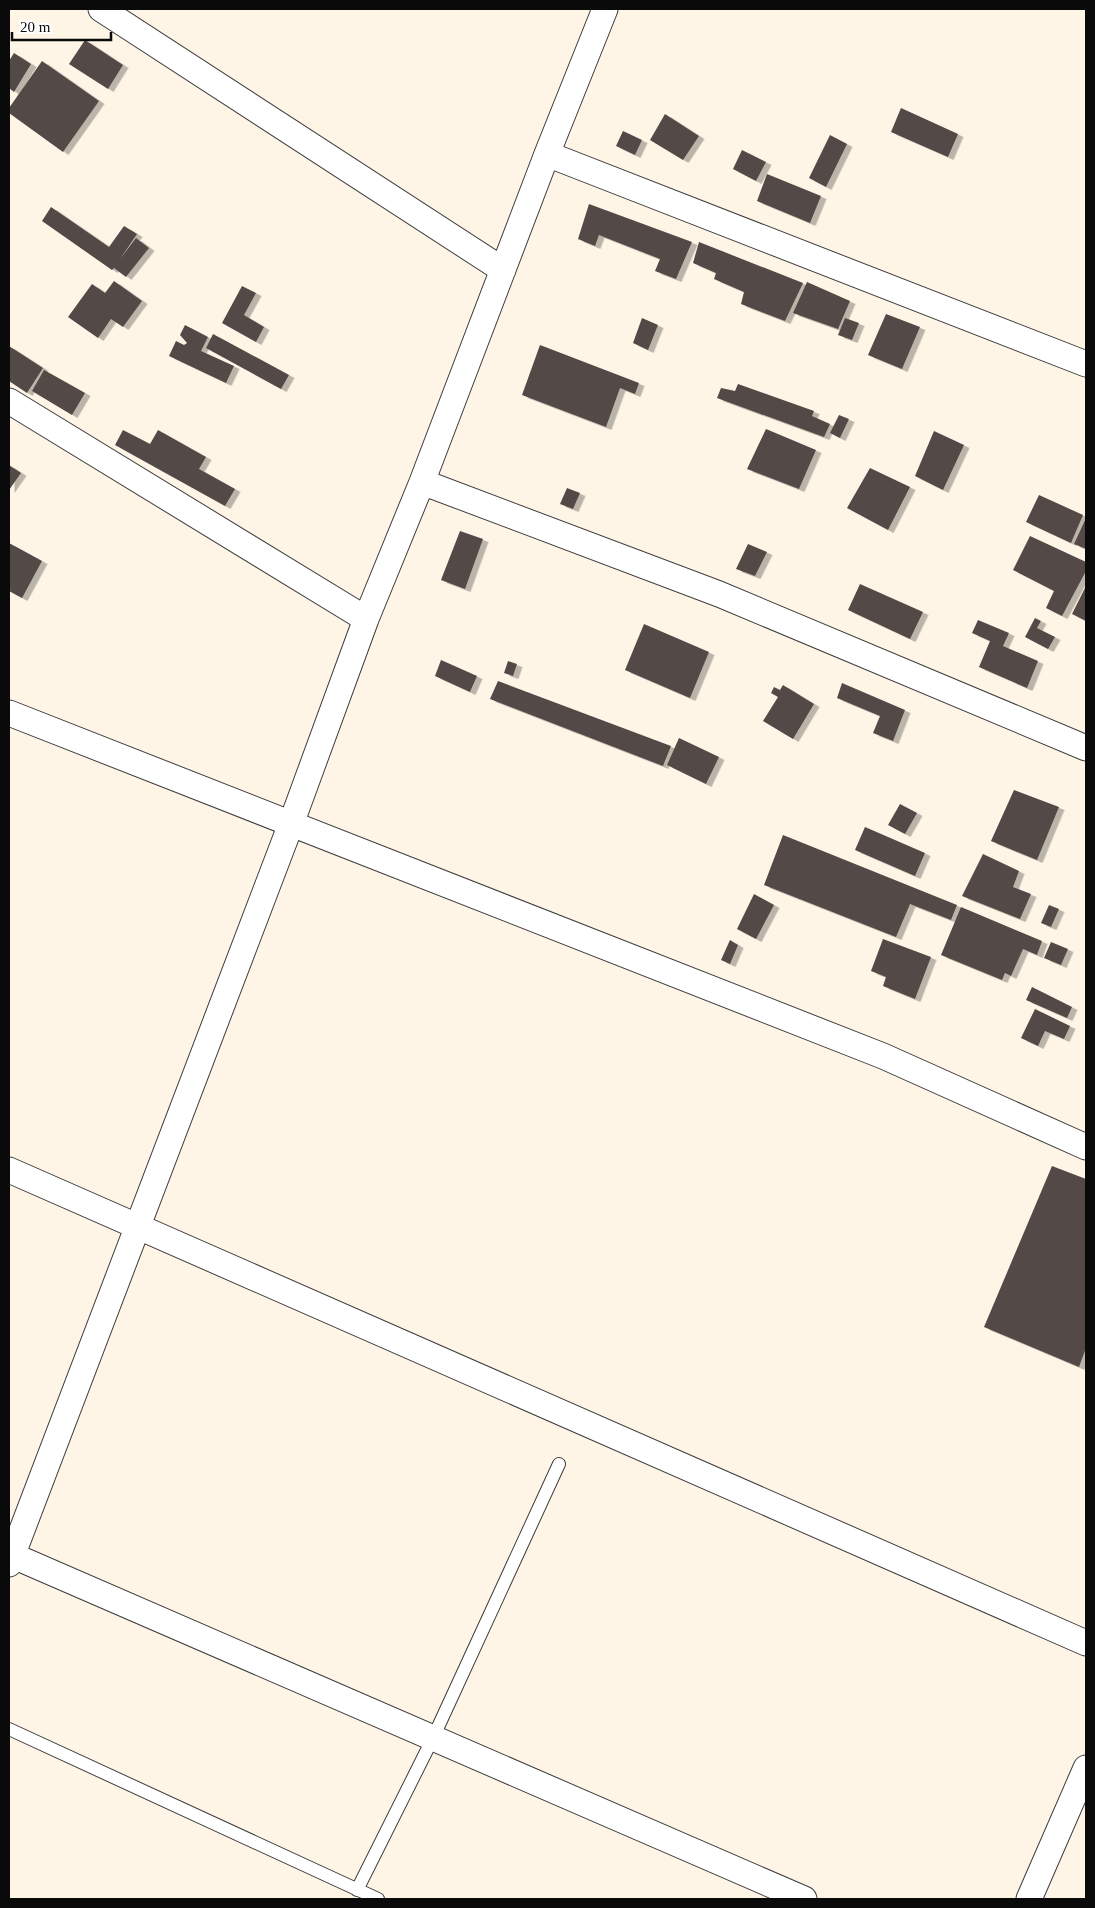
<svg xmlns="http://www.w3.org/2000/svg" width="1095" height="1908" font-family="'Times New Roman',serif">
  <style>
    .building { fill: #524846; filter: url(#shadow) }
    .lines { fill: none; stroke-linecap: round; stroke-linejoin: round }
    .lane-casing { stroke: #3d3d3d; stroke-width: 14 }
    .street-casing { stroke: #3d3d3d; stroke-width: 27 }
    .lane { stroke: #fff; stroke-width: 12 }
    .street { stroke: #fff; stroke-width: 25 }
  </style>
  <defs>
    <filter id="shadow"><feDropShadow dx="5.5" dy="3" stdDeviation="0" flood-color="#0004"/></filter>
  </defs>
  <rect width="100%" height="100%" fill="#fff5e6"/>
  <path class="building" d="M 85,40 L 123,65 L 108,89 L 69,64 Z
    M 14,53 L 31,64 L 14,92 L 9,88 L 9,61 Z
    M 42,61 L 99,101 L 63,152 L 9,113 L 9,108 Z
    M 901,108 L 958,134 L 948,157 L 891,132 Z
    M 665,114 L 699,136 L 683,160 L 650,140 Z
    M 623,131 L 642,140 L 635,155 L 616,146 Z
    M 830,135 L 847,144 L 826,187 L 809,178 Z
    M 742,150 L 766,162 L 756,181 L 733,169 Z
    M 767,174 L 821,196 L 810,223 L 757,201 Z
    M 589,204 L 692,242 L 676,279 L 655,271 L 660,259 L 599,235 L 595,246 L 578,239 Z
    M 51,207 L 109,247 L 124,226 L 137,234 L 120,259 L 136,238 L 149,248 L 126,277 L 114,268 L 112,270 L 42,221 Z
    M 699,242 L 803,283 L 785,321 L 741,304 L 744,292 L 714,279 L 716,273 L 693,263 Z
    M 114,281 L 142,301 L 123,327 L 111,319 L 98,338 L 68,317 L 92,284 L 105,293 Z
    M 807,282 L 850,301 L 838,329 L 793,313 Z
    M 242,286 L 256,293 L 244,315 L 264,327 L 256,342 L 222,323 Z
    M 886,314 L 920,327 L 902,369 L 868,355 Z
    M 642,318 L 658,325 L 648,350 L 633,343 Z
    M 845,318 L 859,323 L 852,340 L 838,335 Z
    M 185,325 L 208,337 L 201,351 L 234,366 L 226,383 L 169,356 L 176,341 L 184,345 L 187,343 L 180,335 Z
    M 213,334 L 289,375 L 281,389 L 206,348 Z
    M 540,345 L 639,383 L 635,394 L 620,388 L 606,427 L 522,395 Z
    M 9,346 L 43,368 L 27,393 L 9,381 Z
    M 44,370 L 85,393 L 72,415 L 32,391 Z
    M 738,384 L 814,411 L 812,416 L 830,424 L 824,437 L 717,398 L 721,388 L 735,391 Z
    M 839,415 L 849,419 L 840,438 L 830,433 Z
    M 766,429 L 816,450 L 799,489 L 747,469 Z
    M 123,430 L 150,444 L 158,430 L 206,457 L 199,469 L 235,489 L 225,506 L 115,445 Z
    M 934,431 L 964,445 L 943,490 L 915,476 Z
    M 9,465 L 21,473 L 9,490 Z
    M 870,468 L 910,487 L 888,530 L 847,508 Z
    M 567,488 L 580,493 L 573,509 L 560,504 Z
    M 1039,495 L 1083,515 L 1071,543 L 1026,522 Z
    M 1086,518 L 1086,549 L 1074,544 Z
    M 460,531 L 483,539 L 465,589 L 441,580 Z
    M 1030,536 L 1086,562 L 1086,571 L 1062,616 L 1046,608 L 1054,591 L 1013,570 Z
    M 9,543 L 42,561 L 22,598 L 9,591 Z
    M 748,544 L 767,552 L 755,576 L 736,569 Z
    M 860,584 L 923,612 L 910,639 L 848,610 Z
    M 1086,586 L 1086,621 L 1072,614 Z
    M 1035,618 L 1041,621 L 1037,628 L 1055,637 L 1048,649 L 1025,637 Z
    M 978,620 L 1009,633 L 1003,646 L 1038,661 L 1027,688 L 979,667 L 990,641 L 972,633 Z
    M 644,624 L 709,652 L 690,698 L 625,670 Z
    M 441,660 L 477,676 L 470,692 L 435,676 Z
    M 508,661 L 517,664 L 513,676 L 504,673 Z
    M 498,681 L 671,746 L 663,766 L 490,699 Z
    M 842,683 L 905,710 L 893,741 L 873,733 L 880,716 L 837,698 Z
    M 783,685 L 814,704 L 793,739 L 763,721 L 778,697 L 771,693 L 774,687 L 780,690 Z
    M 679,738 L 719,757 L 706,784 L 667,765 Z
    M 1014,790 L 1059,807 L 1037,860 L 991,841 Z
    M 900,804 L 917,813 L 905,834 L 888,825 Z
    M 865,827 L 925,853 L 915,876 L 855,850 Z
    M 783,835 L 957,905 L 951,920 L 910,904 L 896,937 L 764,885 Z
    M 983,854 L 1019,871 L 1013,887 L 1031,894 L 1020,919 L 962,896 Z
    M 754,894 L 774,905 L 756,939 L 737,929 Z
    M 1049,905 L 1059,909 L 1051,927 L 1041,923 Z
    M 961,907 L 1042,941 L 1037,955 L 1023,949 L 1011,976 L 1005,973 L 1002,980 L 941,955 Z
    M 883,939 L 931,957 L 915,999 L 883,986 L 886,977 L 871,971 Z
    M 730,940 L 738,945 L 730,964 L 721,960 Z
    M 1051,942 L 1068,949 L 1061,965 L 1044,958 Z
    M 1032,987 L 1072,1007 L 1067,1018 L 1026,1000 Z
    M 1035,1009 L 1070,1026 L 1064,1039 L 1045,1031 L 1038,1046 L 1021,1038 Z
    M 1052,1166 L 1086,1179 L 1086,1348 L 1079,1367 L 984,1327 Z"/>
  <g class="lines">
    <defs>
      <path id="lane" d="M 9,1729 L 378,1899
        M 357,1890 L 433,1738 L 559,1464"/>
      <path id="street" d="M 101,9 L 503,270
        M 547,154 L 1086,364
        M 9,401 L 366,619
        M 422,482 L 719,594 L 1086,748
        M 9,713 L 883,1056 L 1086,1147
        M 9,1170 L 1086,1643
        M 9,1554 L 804,1899
        M 9,1564 L 291,824 L 366,619 L 422,482 L 547,154 L 605,9
        M 1029,1899 L 1086,1768"/>
    </defs>
    <use href="#lane" class="lane-casing"/>
    <use href="#street" class="street-casing"/>
    <use href="#lane" class="lane"/>
    <use href="#street" class="street"/>
  </g>
  <rect width="1095" height="1908" fill="none" stroke="#0a0a0a" stroke-width="20"/>
  <path d="M12 32v8h99v-8" fill="none" stroke="#0a0a0a" stroke-width="2.5"/>
  <text x="20" y="32" font-size="15" fill="#0a0a0a" stroke="#ffffff" stroke-width="4" paint-order="stroke">20 m</text>
</svg>
